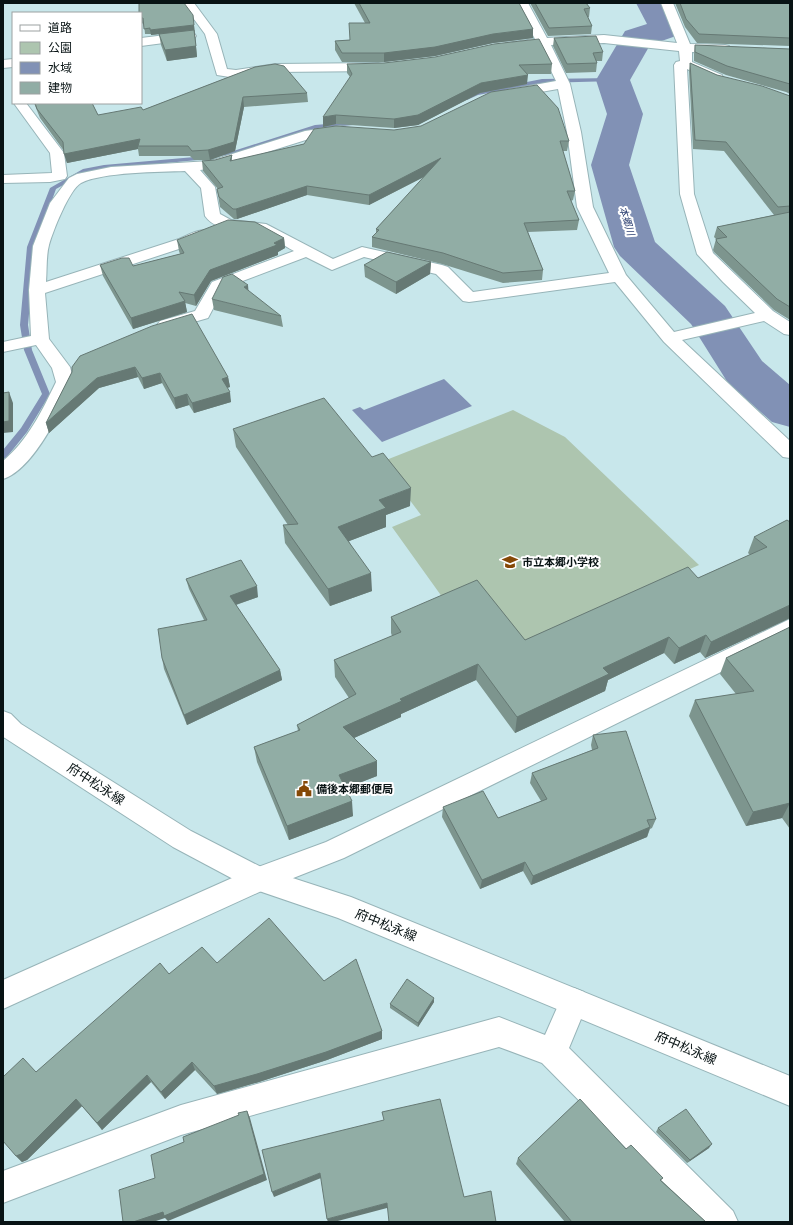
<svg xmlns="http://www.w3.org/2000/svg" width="793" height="1225" font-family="'DejaVu Sans','Noto Sans JP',sans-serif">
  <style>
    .green { fill: #adc5af }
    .water { fill: #8191b5 }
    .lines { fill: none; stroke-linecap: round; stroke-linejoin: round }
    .stream { fill: #8191b5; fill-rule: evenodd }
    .river { fill: #8191b5; fill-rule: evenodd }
    .minor-casing { stroke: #97b4b8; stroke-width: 2 }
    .tertiary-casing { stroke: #97b4b8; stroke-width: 2 }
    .primary-casing { stroke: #97b4b8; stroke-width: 2 }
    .minor { fill: #fff; fill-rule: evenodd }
    .tertiary { fill: #fff; fill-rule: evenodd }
    .primary { fill: #fff; fill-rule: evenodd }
    .wall { fill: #7d958e }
    .shaded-wall { fill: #667974 }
    .building { fill: #91ada5; stroke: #667974 }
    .labels { text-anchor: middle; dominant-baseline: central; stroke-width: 4; stroke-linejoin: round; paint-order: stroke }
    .far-water-label { font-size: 10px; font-style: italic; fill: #304374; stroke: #fff }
    .poi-label { font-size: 11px; font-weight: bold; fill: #081314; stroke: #fff; text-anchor: start }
    .near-street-label { font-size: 13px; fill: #081314; stroke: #fff }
  </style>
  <rect width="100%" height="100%" fill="#c8e7eb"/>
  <path class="green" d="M 513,410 L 565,437 L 699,565 L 523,643 L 445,601 L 392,527 L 421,515 L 381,462 Z"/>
  <path class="water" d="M 444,379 L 472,406 L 382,442 L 352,410 L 360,407 L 364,410 Z"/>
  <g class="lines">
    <path class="stream" d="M 613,78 L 615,79 L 615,81 L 542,83 L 478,95 L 467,100 L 464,98 L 476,92 L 542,79 Z
      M 351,122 L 354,124 L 353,125 L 318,128 L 226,156 L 221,155 L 315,125 Z
      M 206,156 L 208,157 L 208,159 L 104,169 L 85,173 L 56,189 L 35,247 L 28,325 L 32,350 L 50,394 L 27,432 L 6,458 L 3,459 L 3,450 L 21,428 L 42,394 L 24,350 L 20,325 L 27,247 L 50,188 L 83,169 L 104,165 Z"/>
    <path class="river" d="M 636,3 L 668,3 L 681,29 L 676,36 L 650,45 L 630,80 L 643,114 L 629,165 L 655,242 L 725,306 L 762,361 L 790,385 L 790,427 L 772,422 L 728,383 L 691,324 L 620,256 L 614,247 L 591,165 L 607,114 L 596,80 L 625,31 L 647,24 Z"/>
    <defs>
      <path id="minor" d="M 182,3 L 194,3 L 217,34 L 227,69 L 236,70 L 276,64 L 378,63 L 382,64 L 384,67 L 382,70 L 378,71 L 276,72 L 236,78 L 217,75 L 205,34 Z
        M 516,3 L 528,3 L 547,38 L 604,35 L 677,43 L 661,3 L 673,3 L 690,44 L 725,45 L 729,46 L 731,49 L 729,52 L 725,53 L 692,52 L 692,62 L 722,75 L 723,78 L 722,81 L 712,81 L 687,69 L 694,194 L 713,253 L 773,311 L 790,322 L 790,335 L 784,334 L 764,321 L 682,340 L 790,441 L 790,458 L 783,457 L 664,342 L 615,282 L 469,302 L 463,301 L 436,274 L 364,257 L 332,270 L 306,257 L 224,288 L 208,318 L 166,330 L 160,329 L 157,325 L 160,321 L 195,311 L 212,282 L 294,251 C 283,245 270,236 258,232 C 241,226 218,234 205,216 L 201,188 L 185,171 C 160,172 102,172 81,183 C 69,190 53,231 49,245 C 46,256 47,270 46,282 L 179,239 C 189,235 199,228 209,231 L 212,234 L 209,237 L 191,245 L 45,293 L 49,339 L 70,367 L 74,382 C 62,409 33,470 3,479 L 3,461 C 28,440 42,411 56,382 L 52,368 L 36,345 L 3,352 L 3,342 L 31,336 L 29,290 L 33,246 L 50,203 L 69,178 L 77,174 L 111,167 L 210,161 L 305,131 L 340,126 L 345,127 L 347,130 L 345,133 L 312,138 L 216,168 L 200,170 L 215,187 L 220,214 L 231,220 L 266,224 L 333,259 L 362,247 L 442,265 L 448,267 L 473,292 L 609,273 L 577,207 L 567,132 L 558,89 L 512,97 L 507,96 L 505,93 L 507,90 L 512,89 L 556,81 L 539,46 L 510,50 L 506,49 L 504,46 L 506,43 L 535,39 ZM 604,43 L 679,51 L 680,61 L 676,62 L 674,65 L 680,194 L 697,254 L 723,282 L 755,313 L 674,332 L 626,275 L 593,207 L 581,132 L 570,84 L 551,45 Z
        M 190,32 L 194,33 L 196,36 L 194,39 L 141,46 L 141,38 Z
        M 13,59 L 13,67 L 3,68 L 3,60 Z
        M 13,102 L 26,103 L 64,153 L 67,176 L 65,179 L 50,182 L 3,183 L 3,175 L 52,173 L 50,153 Z
        M 574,988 L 584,992 L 588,1002 L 569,1048 L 733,1211 L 738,1222 L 699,1222 L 542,1063 L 499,1047 L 181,1135 L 3,1203 L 3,1171 L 181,1105 L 499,1017 L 545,1035 L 564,992 Z"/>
      <path id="tertiary" d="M 790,619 L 790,638 L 344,858 L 268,888 L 3,1009 L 3,980 L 250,870 L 326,842 Z"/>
      <path id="primary" d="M 3,711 L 11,714 L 21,724 L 191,831 L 265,869 L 351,897 L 790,1076 L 790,1106 L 338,918 L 250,888 L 173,847 L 5,738 L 3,737 Z"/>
    </defs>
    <use href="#minor" class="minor-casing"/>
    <use href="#tertiary" class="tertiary-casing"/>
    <use href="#primary" class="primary-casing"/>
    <use href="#minor" class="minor"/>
    <use href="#tertiary" class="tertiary"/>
    <use href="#primary" class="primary"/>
  </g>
  <path class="wall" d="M 354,3 L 519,3 L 533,29 L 533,38 L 493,43 L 435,56 L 384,62 L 342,62 L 335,50 L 335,41 L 350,40 L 365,23 Z
    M 530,3 L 586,3 L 590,8 L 589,17 L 588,17 L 592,26 L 591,34 L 548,36 Z
    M 675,3 L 790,3 L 790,46 L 697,43 L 685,27 Z
    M 141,13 L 193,15 L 197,57 L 167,61 L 161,45 L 159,34 L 170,33 L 151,35 L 151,34 L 145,34 L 144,23 L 141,24 Z
    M 554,38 L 603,52 L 602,61 L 596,61 L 597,63 L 596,72 L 566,73 L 553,46 Z
    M 695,45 L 790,49 L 790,94 L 786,92 L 726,75 L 694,61 L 694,54 Z
    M 690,63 L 717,75 L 790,96 L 790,320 L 774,310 L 714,252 L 713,250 L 716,239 L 714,237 L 717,227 L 774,215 L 724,151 L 693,149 L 689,71 Z
    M 347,64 L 552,64 L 551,74 L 527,74 L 527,84 L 480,93 L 418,125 L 394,128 L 336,124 L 323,127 L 350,77 L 347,73 Z
    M 255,67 L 307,93 L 308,102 L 244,107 L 235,151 L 210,160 L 194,160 L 190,156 L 139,156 L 138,149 L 67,163 L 64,151 L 40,118 L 34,103 L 92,103 L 98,115 L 143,110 Z
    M 569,141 L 567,151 L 563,151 L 575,191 L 573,200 L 571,201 L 579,220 L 577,230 L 528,232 L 543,270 L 542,280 L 503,283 L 442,264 L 372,247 L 372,237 L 376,233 L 376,229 L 424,177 L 369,205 L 307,195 L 237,219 L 234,219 L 220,207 L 217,189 L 218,189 L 203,171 L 202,161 L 215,160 L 232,155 L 232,161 L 304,144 Z
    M 284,238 L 285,248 L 278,252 L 278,255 L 211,281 L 196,306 L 185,303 L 187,312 L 133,329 L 103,276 L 100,265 L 133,266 L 180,254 L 179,251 L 177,240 Z
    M 431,262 L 430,274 L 396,294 L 365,277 L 364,265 Z
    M 212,299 L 281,316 L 283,327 L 214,310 Z
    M 80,356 L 228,377 L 230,387 L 227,388 L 231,402 L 194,413 L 189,405 L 176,409 L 162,383 L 144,389 L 138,377 L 99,388 L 49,433 L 46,423 Z
    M 233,429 L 410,506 L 386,515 L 386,527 L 349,541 L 372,591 L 330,606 L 285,543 L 283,525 L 288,525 L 236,447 Z
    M 790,522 L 790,618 L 705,658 L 700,652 L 674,664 L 664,653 L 608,680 L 605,691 L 515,733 L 476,680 L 401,714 L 401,717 L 354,738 L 377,776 L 346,788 L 353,816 L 289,840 L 257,762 L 254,747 L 298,731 L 297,725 L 349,698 L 335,677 L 334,660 L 392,636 L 391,633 L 391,617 L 525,640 L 698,578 L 750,555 L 748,553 L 754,537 Z
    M 186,579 L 258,597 L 236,605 L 280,670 L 282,680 L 187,725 L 164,669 L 162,658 L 204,620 L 189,589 Z
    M 790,627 L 790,829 L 782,818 L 746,826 L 689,716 L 695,700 L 736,694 L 720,674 L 726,658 Z
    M 593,735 L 656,819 L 652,828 L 650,829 L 647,837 L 531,885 L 523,871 L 480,889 L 442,817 L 443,807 L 498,818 L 541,801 L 530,783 L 532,773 L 592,750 L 591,745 Z
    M 217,963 L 324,981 L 382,1039 L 327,1060 L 259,1082 L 217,1094 L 195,1070 L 165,1099 L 151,1082 L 102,1130 L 82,1106 L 27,1160 L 22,1162 L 16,1156 L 36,1072 L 169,974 Z
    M 434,1002 L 418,1027 L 390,1008 L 390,1004 Z
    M 658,1128 L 709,1148 L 687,1163 L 656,1132 Z
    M 626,1149 L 663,1178 L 661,1180 L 706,1222 L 565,1222 L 516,1164 L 518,1158 Z"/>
  <path class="shaded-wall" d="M 194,25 L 197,57 L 167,61 L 165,50 L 194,30 L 151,35 L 150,30 Z
    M 533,29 L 533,38 L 493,43 L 435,56 L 384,62 L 384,53 L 493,34 Z
    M 528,75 L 527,84 L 480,93 L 418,125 L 394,128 L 394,119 L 481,83 Z
    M 243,97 L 244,107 L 235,151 L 210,160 L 208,150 Z
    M 336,115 L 336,124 L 323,127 L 323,117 Z
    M 140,139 L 138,146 L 138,149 L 67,163 L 64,154 Z
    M 441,158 L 441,168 L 369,205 L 369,195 Z
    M 307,186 L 307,195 L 237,219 L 236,209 Z
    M 284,238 L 285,248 L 278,252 L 278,255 L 211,281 L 196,306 L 194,295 L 210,270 L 274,243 Z
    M 431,262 L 430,274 L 396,294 L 396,282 Z
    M 248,285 L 249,297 L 244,287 Z
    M 185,301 L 187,312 L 133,329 L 131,318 Z
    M 135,367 L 138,377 L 99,388 L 49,433 L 46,423 L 97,378 Z
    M 160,373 L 162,383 L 144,389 L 142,378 Z
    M 228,377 L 230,387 L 223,389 L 222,379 Z
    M 9,392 L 13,403 L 13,432 L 3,433 L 3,422 Z
    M 230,392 L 231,402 L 194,413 L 192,403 Z
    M 187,394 L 189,405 L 176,409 L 174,398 Z
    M 411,488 L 410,506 L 386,515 L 386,527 L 339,545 L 338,527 L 379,500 Z
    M 371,573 L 372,591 L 330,606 L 328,589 Z
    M 257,586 L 258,597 L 232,606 L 230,596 Z
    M 790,605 L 790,618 L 705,658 L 711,642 Z
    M 706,635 L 700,652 L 674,664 L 679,648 Z
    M 669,637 L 664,653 L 608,680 L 605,691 L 515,733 L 517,717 L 603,668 Z
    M 478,664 L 476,680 L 401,714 L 401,717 L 345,742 L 343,727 L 400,699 Z
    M 280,670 L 282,680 L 187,725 L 184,715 Z
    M 377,761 L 377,776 L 341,790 L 339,775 Z
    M 352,801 L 353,816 L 289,840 L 287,826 Z
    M 790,803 L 782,818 L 746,826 L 753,812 Z
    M 650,827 L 647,837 L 531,885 L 533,876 Z
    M 525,862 L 523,871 L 480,889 L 482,880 Z
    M 434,998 L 434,1002 L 418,1027 L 418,1023 Z
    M 382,1031 L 382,1039 L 327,1060 L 259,1082 L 217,1094 L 214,1086 Z
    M 192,1062 L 195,1070 L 165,1099 L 161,1092 Z
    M 147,1075 L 151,1082 L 102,1130 L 97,1123 Z
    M 76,1099 L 82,1106 L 27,1160 L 22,1162 L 16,1156 Z
    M 247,1111 L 250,1118 L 267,1180 L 168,1221 L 165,1218 L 153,1222 L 133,1222 Z
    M 712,1144 L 709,1148 L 687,1163 L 690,1160 Z
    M 320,1173 L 321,1178 L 274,1197 L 272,1192 Z
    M 387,1203 L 387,1208 L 334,1222 L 328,1222 L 327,1219 Z"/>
  <path class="building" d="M 139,3 L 184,3 L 193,15 L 194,25 L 150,30 L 150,28 L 144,29 L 143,18 L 141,18 L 141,13 L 139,13 Z
    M 359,3 L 519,3 L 533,29 L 493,34 L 435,47 L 384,53 L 342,53 L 335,41 L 350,40 L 349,23 L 370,23 Z
    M 535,3 L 586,3 L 590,8 L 584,9 L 592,26 L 549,28 Z
    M 680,3 L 790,3 L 790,38 L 699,34 L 686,19 Z
    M 194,30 L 196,46 L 165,50 L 159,34 Z
    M 596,36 L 603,52 L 593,53 L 597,63 L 567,64 L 554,38 Z
    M 539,39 L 552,64 L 519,65 L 528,75 L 481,83 L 418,115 L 394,119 L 336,115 L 323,117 L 352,74 L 347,64 L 384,63 L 435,57 L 494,44 Z
    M 695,45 L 790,49 L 790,84 L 727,66 L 695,52 Z
    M 690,63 L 717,75 L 762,86 L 790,96 L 790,206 L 778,207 L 726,142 L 695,140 Z
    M 275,64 L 284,66 L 307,93 L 243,97 L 234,142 L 208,150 L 192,151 L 188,146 L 138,146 L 140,139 L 64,154 L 63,142 L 37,109 L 35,103 L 92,103 L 98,115 L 141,107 L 143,110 L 255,67 Z
    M 537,85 L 558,108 L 569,141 L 560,141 L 575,191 L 567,191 L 579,220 L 524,223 L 543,270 L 503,273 L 443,253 L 372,237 L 379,230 L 376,229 L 441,158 L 369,195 L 307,186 L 236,209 L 233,209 L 219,197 L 217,189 L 223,187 L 202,161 L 215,160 L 232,155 L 230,161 L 304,144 L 314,129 L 336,126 L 394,130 L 421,126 L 491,92 Z
    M 790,212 L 790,307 L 777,299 L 717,242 L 716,239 L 727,237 L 717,227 Z
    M 228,220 L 255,222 L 284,238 L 274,243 L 277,245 L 210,270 L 194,295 L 179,292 L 185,301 L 131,318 L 100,265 L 122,258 L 129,258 L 133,266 L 184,253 L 177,240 Z
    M 387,252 L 431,262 L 396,282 L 364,265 Z
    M 232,274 L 248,285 L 244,287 L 281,316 L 212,299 L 223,277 Z
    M 192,314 L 228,377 L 222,379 L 230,392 L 192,403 L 187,394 L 174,398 L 160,373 L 142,378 L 135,367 L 97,378 L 46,423 L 72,372 L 72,367 L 80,356 L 152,326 Z
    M 9,392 L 9,421 L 3,422 L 3,393 Z
    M 324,398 L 372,457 L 383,453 L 411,488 L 379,500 L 386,508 L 338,527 L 371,573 L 328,589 L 283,525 L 298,524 L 233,429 Z
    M 787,520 L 790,522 L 790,605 L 711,642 L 706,635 L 679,648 L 669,637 L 603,668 L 609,674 L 517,717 L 478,664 L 400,699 L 402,701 L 343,727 L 377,761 L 339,775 L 352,801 L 287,826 L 254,747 L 300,730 L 297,725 L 356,694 L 334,660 L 401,632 L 391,617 L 477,580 L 525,640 L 688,567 L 698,578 L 767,547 L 754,537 Z
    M 241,560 L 257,586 L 230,596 L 280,670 L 184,715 L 162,658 L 158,629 L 207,620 L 186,579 Z
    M 790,627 L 790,803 L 753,812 L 695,700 L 754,691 L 726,658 Z
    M 626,731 L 656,819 L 647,820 L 650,827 L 533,876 L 525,862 L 482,880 L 443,807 L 483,791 L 498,818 L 547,799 L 532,773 L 598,748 L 593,735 Z
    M 269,918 L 324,981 L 356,959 L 382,1031 L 326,1052 L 257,1074 L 214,1086 L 192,1062 L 161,1092 L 147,1075 L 97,1123 L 76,1099 L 21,1154 L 16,1156 L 3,1141 L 3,1077 L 23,1058 L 36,1072 L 160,963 L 169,974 L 202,947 L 217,963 Z
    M 407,979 L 434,998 L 418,1023 L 390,1004 Z
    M 440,1099 L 464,1197 L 491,1191 L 496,1222 L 389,1222 L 387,1203 L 327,1219 L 320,1173 L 272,1192 L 262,1150 L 384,1120 L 382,1112 Z
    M 580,1099 L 626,1149 L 631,1145 L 663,1178 L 660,1180 L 706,1222 L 572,1222 L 518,1158 Z
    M 686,1109 L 712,1144 L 690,1160 L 658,1128 Z
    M 247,1111 L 264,1174 L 164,1216 L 163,1212 L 133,1222 L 123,1222 L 119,1190 L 155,1178 L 151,1155 L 184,1142 L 183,1137 L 239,1115 L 238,1113 Z"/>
  <defs>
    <symbol id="school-bare" viewBox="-9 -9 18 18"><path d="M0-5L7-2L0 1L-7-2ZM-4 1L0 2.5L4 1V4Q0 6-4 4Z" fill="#854806" stroke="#fff" stroke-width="2.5" paint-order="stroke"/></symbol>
    <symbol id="civic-bare" viewBox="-9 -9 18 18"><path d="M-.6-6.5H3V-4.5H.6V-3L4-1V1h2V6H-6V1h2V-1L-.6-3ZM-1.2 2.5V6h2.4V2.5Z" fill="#854806" stroke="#fff" stroke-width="2.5" paint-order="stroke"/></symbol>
  </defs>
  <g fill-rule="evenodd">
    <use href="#school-bare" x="499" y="551" width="22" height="22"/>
    <use href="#civic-bare" x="293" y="778" width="22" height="22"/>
  </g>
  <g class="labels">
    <g class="far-water-label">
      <text transform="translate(627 221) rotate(73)">本郷川</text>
    </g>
    <g class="poi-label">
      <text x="522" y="562">市立本郷小学校</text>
      <text x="316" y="789">備後本郷郵便局</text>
    </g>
    <g class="near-street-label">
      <text transform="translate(96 784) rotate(33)">府中松永線</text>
      <text transform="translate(386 925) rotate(22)">府中松永線</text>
      <text transform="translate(686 1048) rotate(23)">府中松永線</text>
    </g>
  </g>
  <rect width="793" height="1225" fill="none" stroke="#081314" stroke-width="8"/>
  <rect x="12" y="12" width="130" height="92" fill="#ffffff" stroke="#9ca1a1"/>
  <rect x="20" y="25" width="20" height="6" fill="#ffffff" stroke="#9ca1a1"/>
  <text x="48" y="32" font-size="12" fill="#081314">道路</text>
  <rect x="20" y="42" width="20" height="12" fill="#adc5af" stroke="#9ca1a1"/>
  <text x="48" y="52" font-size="12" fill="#081314">公園</text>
  <rect x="20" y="62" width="20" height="12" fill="#8191b5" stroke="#9ca1a1"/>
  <text x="48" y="72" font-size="12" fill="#081314">水域</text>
  <rect x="20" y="82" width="20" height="12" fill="#91ada5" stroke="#9ca1a1"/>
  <text x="48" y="92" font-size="12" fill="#081314">建物</text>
</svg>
